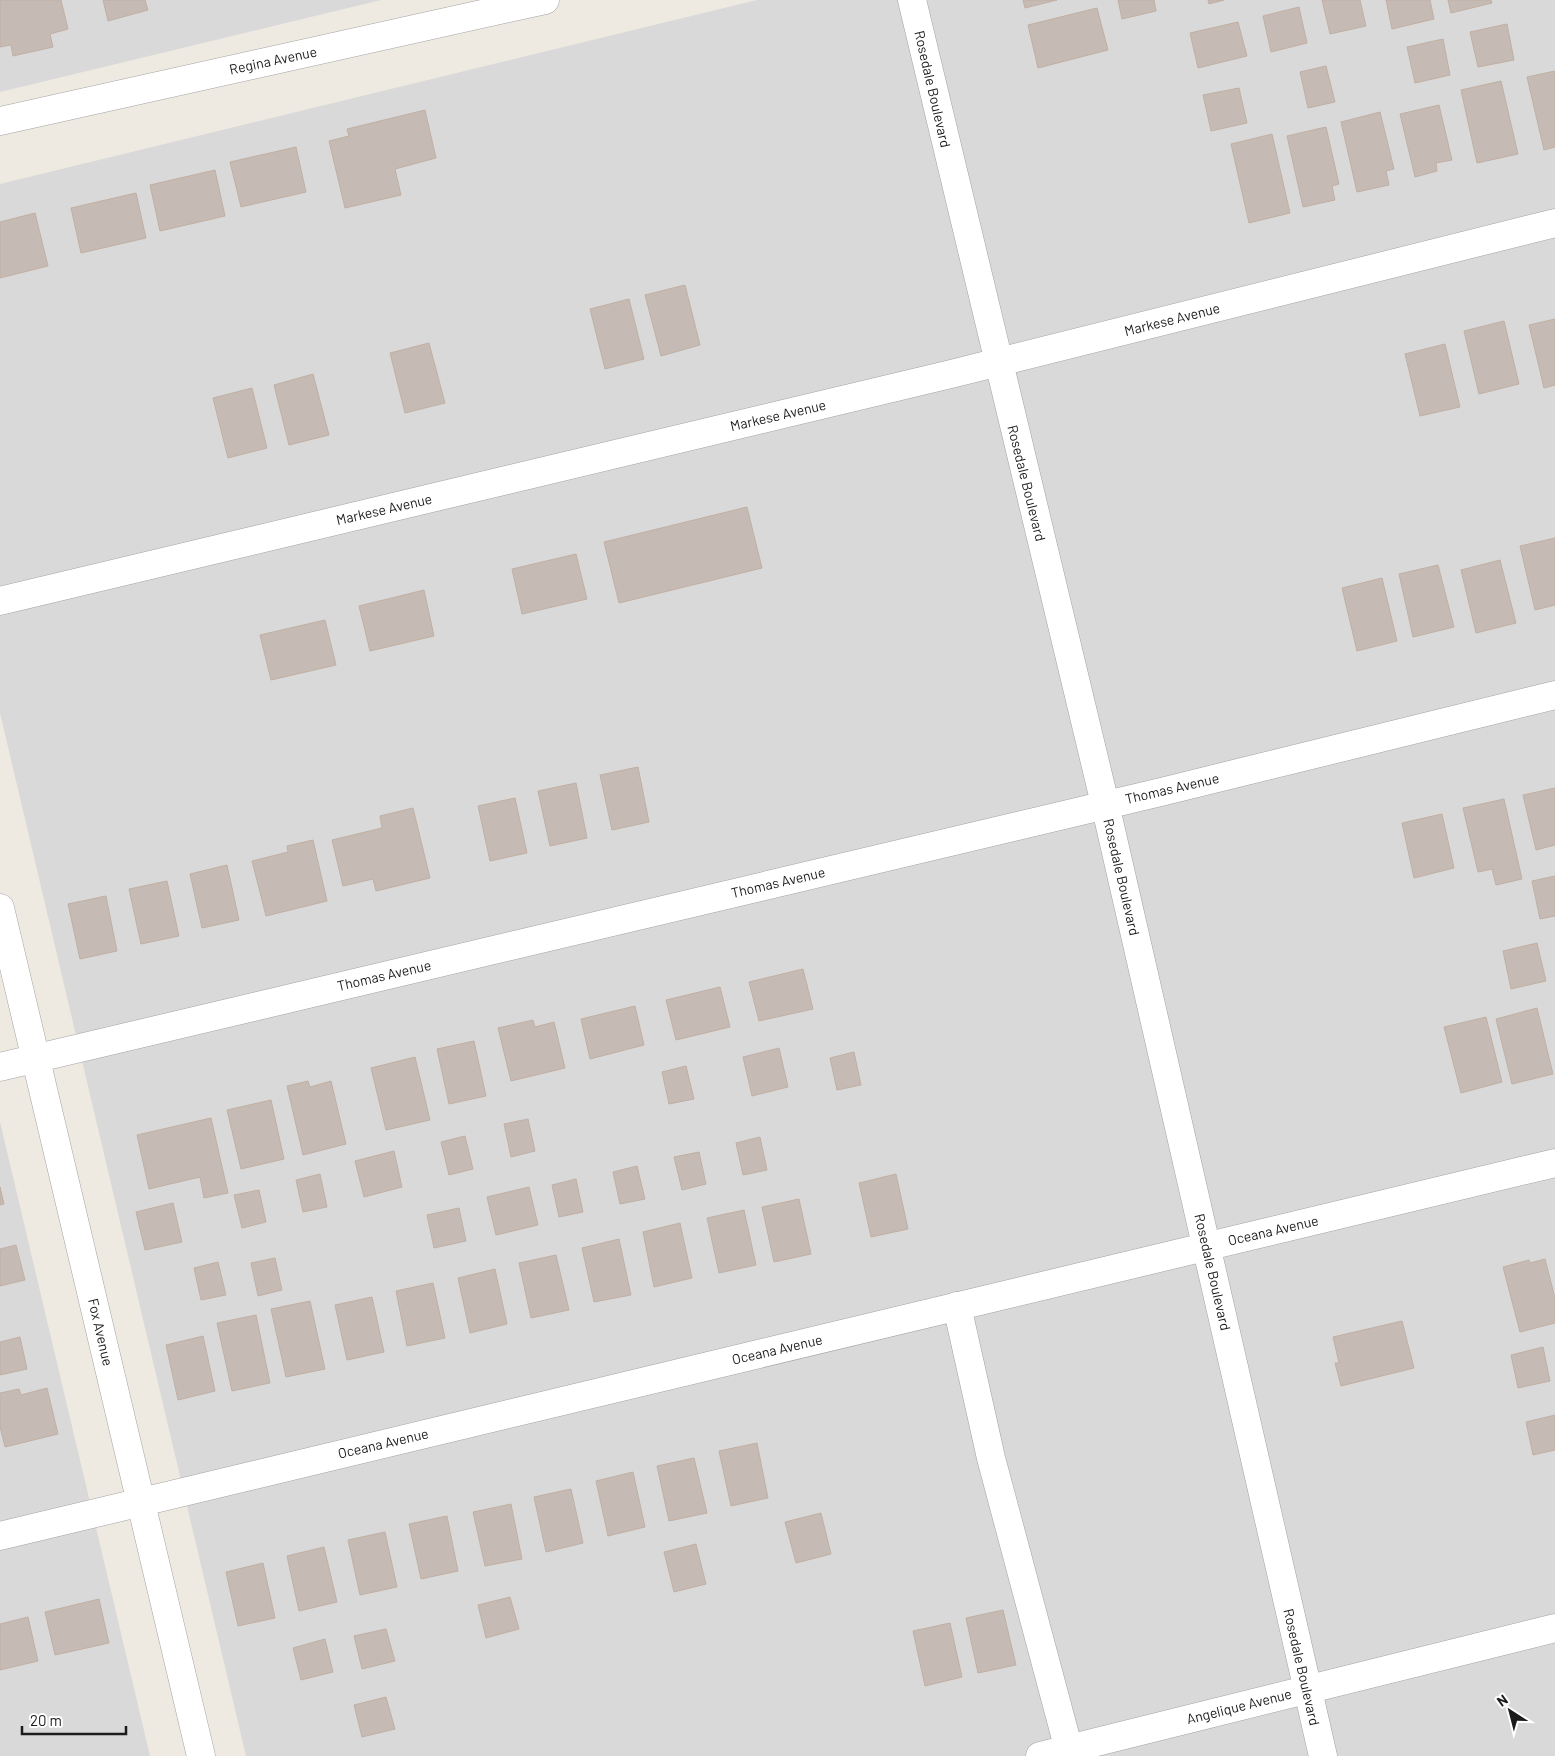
<svg xmlns="http://www.w3.org/2000/svg" width="1555" height="1756" font-family="Barlow,sans-serif">
  <style>
    .residential { fill: #dad9d9 }
    .building { fill: #c6bbb4; stroke: #c0afa3 }
    .lines { fill: none; stroke-linecap: round; stroke-linejoin: round }
    .street-casing { stroke: #a3a3a3; stroke-width: 29 }
    .street { stroke: #fff; stroke-width: 28 }
    .labels { text-anchor: middle; dominant-baseline: central; stroke-width: 4; stroke-linejoin: round; paint-order: stroke }
    .street-label { font-size: 14px; fill: #1c1c1c; stroke: #fff }
  </style>
  <rect width="100%" height="100%" fill="#eee9e1"/>
  <path class="residential" d="M 0,0 L 381,0 L 0,92 Z
    M 757,0 L 1555,0 L 1555,1756 L 246,1756 L 0,713 L 0,184 Z
    M 0,1122 L 150,1756 L 0,1756 Z"/>
  <path class="building" d="M 0,0 L 61,0 L 68,29 L 50,34 L 53,47 L 13,56 L 11,45 L 0,47 Z
    M 103,0 L 145,0 L 148,10 L 108,21 Z
    M 1023,0 L 1057,0 L 1025,8 Z
    M 1118,0 L 1154,0 L 1156,11 L 1122,19 Z
    M 1208,0 L 1224,0 L 1209,4 Z
    M 1322,0 L 1360,0 L 1366,26 L 1330,34 Z
    M 1386,0 L 1430,0 L 1434,19 L 1392,29 Z
    M 1448,0 L 1491,0 L 1492,3 L 1451,13 Z
    M 1299,7 L 1307,43 L 1271,52 L 1263,16 Z
    M 1097,8 L 1108,50 L 1038,68 L 1028,25 Z
    M 1238,22 L 1247,56 L 1198,68 L 1190,33 Z
    M 1507,24 L 1514,60 L 1478,67 L 1470,32 Z
    M 1443,39 L 1450,75 L 1415,83 L 1407,47 Z
    M 1326,66 L 1335,102 L 1308,108 L 1300,72 Z
    M 1555,71 L 1555,147 L 1544,150 L 1527,77 Z
    M 1501,81 L 1518,154 L 1477,163 L 1461,90 Z
    M 1239,88 L 1247,123 L 1211,131 L 1203,95 Z
    M 1439,105 L 1452,160 L 1436,163 L 1437,171 L 1415,177 L 1400,114 Z
    M 425,110 L 436,158 L 395,169 L 401,195 L 345,208 L 329,141 L 349,136 L 347,129 Z
    M 1380,112 L 1394,169 L 1386,171 L 1389,185 L 1357,192 L 1341,122 Z
    M 1326,127 L 1339,184 L 1332,186 L 1335,200 L 1303,207 L 1287,136 Z
    M 1272,134 L 1290,213 L 1249,223 L 1231,144 Z
    M 296,147 L 306,192 L 241,207 L 230,162 Z
    M 215,170 L 225,216 L 160,231 L 150,185 Z
    M 136,193 L 146,238 L 81,253 L 71,208 Z
    M 35,213 L 48,266 L 0,278 L 0,222 Z
    M 685,285 L 700,345 L 661,356 L 645,295 Z
    M 629,299 L 644,359 L 605,369 L 590,309 Z
    M 1555,319 L 1555,385 L 1544,388 L 1529,325 Z
    M 1504,321 L 1519,384 L 1479,394 L 1464,331 Z
    M 429,343 L 445,403 L 405,413 L 390,353 Z
    M 1445,344 L 1460,407 L 1420,416 L 1405,354 Z
    M 313,374 L 329,435 L 289,445 L 274,385 Z
    M 252,388 L 267,448 L 228,458 L 213,398 Z
    M 747,507 L 762,568 L 619,603 L 604,542 Z
    M 1555,538 L 1555,605 L 1535,610 L 1520,546 Z
    M 576,554 L 587,599 L 522,614 L 512,569 Z
    M 1500,560 L 1516,623 L 1476,633 L 1461,570 Z
    M 1438,565 L 1454,627 L 1413,637 L 1399,574 Z
    M 1382,578 L 1397,641 L 1357,651 L 1342,588 Z
    M 424,590 L 434,636 L 370,651 L 359,606 Z
    M 325,620 L 336,665 L 271,680 L 260,635 Z
    M 638,767 L 649,822 L 612,830 L 600,775 Z
    M 576,783 L 587,838 L 550,846 L 538,791 Z
    M 1555,788 L 1555,845 L 1536,850 L 1523,795 Z
    M 515,798 L 527,853 L 490,861 L 478,806 Z
    M 1504,799 L 1522,879 L 1496,885 L 1492,869 L 1478,872 L 1463,808 Z
    M 413,808 L 430,878 L 376,891 L 373,879 L 343,886 L 332,840 L 382,828 L 380,816 Z
    M 1442,814 L 1454,868 L 1414,878 L 1402,823 Z
    M 313,840 L 327,901 L 266,916 L 252,861 L 288,852 L 287,846 Z
    M 227,865 L 239,920 L 202,928 L 190,874 Z
    M 1555,876 L 1555,916 L 1540,919 L 1532,881 Z
    M 167,881 L 179,936 L 141,944 L 129,889 Z
    M 106,896 L 117,951 L 80,959 L 68,904 Z
    M 1537,943 L 1546,981 L 1511,989 L 1503,951 Z
    M 803,969 L 813,1009 L 759,1021 L 749,982 Z
    M 720,987 L 730,1027 L 676,1040 L 666,1000 Z
    M 635,1006 L 644,1045 L 590,1059 L 581,1019 Z
    M 1537,1008 L 1553,1074 L 1512,1084 L 1496,1019 Z
    M 1486,1017 L 1502,1082 L 1461,1093 L 1444,1027 Z
    M 533,1020 L 535,1027 L 554,1022 L 565,1068 L 511,1081 L 498,1028 Z
    M 474,1041 L 486,1096 L 449,1104 L 437,1049 Z
    M 779,1048 L 788,1087 L 752,1096 L 743,1057 Z
    M 854,1052 L 861,1085 L 837,1090 L 830,1058 Z
    M 415,1057 L 430,1120 L 386,1130 L 371,1068 Z
    M 686,1066 L 694,1099 L 669,1104 L 662,1072 Z
    M 308,1081 L 310,1087 L 331,1081 L 346,1144 L 303,1155 L 287,1086 Z
    M 271,1100 L 284,1159 L 241,1169 L 227,1110 Z
    M 211,1118 L 228,1193 L 204,1198 L 200,1177 L 149,1189 L 137,1135 Z
    M 528,1119 L 535,1151 L 511,1157 L 504,1124 Z
    M 465,1136 L 473,1169 L 449,1175 L 441,1142 Z
    M 760,1137 L 767,1170 L 743,1175 L 736,1143 Z
    M 394,1151 L 402,1187 L 364,1197 L 355,1161 Z
    M 699,1152 L 706,1184 L 682,1190 L 674,1157 Z
    M 637,1166 L 645,1199 L 620,1204 L 613,1172 Z
    M 320,1174 L 327,1207 L 303,1212 L 296,1180 Z
    M 896,1174 L 908,1229 L 871,1237 L 859,1183 Z
    M 576,1179 L 583,1212 L 559,1217 L 552,1185 Z
    M 0,1187 L 4,1204 L 0,1205 Z
    M 529,1187 L 538,1225 L 496,1235 L 487,1197 Z
    M 259,1190 L 266,1222 L 242,1228 L 234,1195 Z
    M 799,1199 L 811,1254 L 774,1262 L 762,1207 Z
    M 173,1203 L 182,1242 L 145,1250 L 136,1212 Z
    M 459,1208 L 466,1241 L 434,1248 L 427,1215 Z
    M 744,1210 L 756,1265 L 719,1273 L 707,1218 Z
    M 680,1223 L 692,1278 L 654,1287 L 643,1232 Z
    M 619,1239 L 631,1295 L 594,1302 L 582,1248 Z
    M 16,1245 L 25,1280 L 0,1286 L 0,1249 Z
    M 556,1255 L 569,1310 L 531,1318 L 519,1263 Z
    M 275,1258 L 282,1290 L 258,1296 L 251,1263 Z
    M 1545,1259 L 1555,1298 L 1555,1323 L 1520,1332 L 1503,1267 L 1529,1260 L 1530,1263 Z
    M 218,1262 L 226,1295 L 201,1300 L 194,1268 Z
    M 495,1269 L 507,1324 L 470,1333 L 458,1278 Z
    M 433,1283 L 445,1338 L 407,1346 L 396,1291 Z
    M 372,1297 L 384,1352 L 347,1360 L 335,1305 Z
    M 310,1301 L 325,1369 L 286,1377 L 271,1309 Z
    M 256,1315 L 270,1383 L 232,1391 L 217,1323 Z
    M 1402,1321 L 1414,1368 L 1341,1386 L 1335,1363 L 1339,1363 L 1333,1337 Z
    M 203,1336 L 215,1391 L 178,1400 L 166,1345 Z
    M 20,1337 L 27,1369 L 0,1375 L 0,1342 Z
    M 1543,1347 L 1550,1381 L 1518,1388 L 1511,1355 Z
    M 47,1388 L 58,1434 L 5,1447 L 0,1427 L 0,1393 L 19,1389 L 21,1395 Z
    M 1555,1415 L 1555,1450 L 1533,1455 L 1526,1422 Z
    M 757,1443 L 768,1498 L 731,1506 L 719,1451 Z
    M 694,1458 L 707,1513 L 669,1521 L 657,1466 Z
    M 633,1472 L 645,1527 L 608,1536 L 596,1481 Z
    M 571,1489 L 583,1543 L 546,1552 L 534,1497 Z
    M 511,1504 L 522,1559 L 485,1566 L 473,1512 Z
    M 821,1513 L 831,1554 L 796,1563 L 785,1522 Z
    M 447,1516 L 458,1571 L 421,1579 L 409,1524 Z
    M 385,1532 L 397,1587 L 360,1595 L 348,1540 Z
    M 696,1544 L 706,1584 L 674,1592 L 664,1552 Z
    M 324,1547 L 337,1602 L 299,1611 L 287,1556 Z
    M 263,1563 L 275,1618 L 238,1626 L 226,1572 Z
    M 510,1597 L 519,1629 L 486,1638 L 478,1605 Z
    M 99,1599 L 109,1643 L 55,1655 L 45,1612 Z
    M 1003,1610 L 1016,1665 L 978,1673 L 966,1618 Z
    M 28,1617 L 38,1661 L 0,1670 L 0,1624 Z
    M 950,1623 L 962,1677 L 925,1686 L 913,1631 Z
    M 386,1629 L 395,1661 L 362,1669 L 354,1636 Z
    M 325,1639 L 333,1672 L 301,1680 L 293,1648 Z
    M 386,1697 L 395,1729 L 362,1737 L 354,1705 Z"/>
  <g class="lines">
    <defs>
      <path id="street" d="M 912,0 L 1105,804 L 1323,1756
        M 0,121 L 545,0
        M 0,601 L 951,374 L 1555,223
        M 0,908 L 201,1756
        M 0,1067 L 1161,792 L 1555,695
        M 957,1306 L 991,1458 L 1069,1750
        M 0,1536 L 1555,1163
        M 1040,1756 L 1555,1628"/>
    </defs>
    <use href="#street" class="street-casing"/>
    <use href="#street" class="street"/>
  </g>
  <g class="labels">
    <g class="street-label">
      <text transform="translate(273 60) rotate(-12)">Regina Avenue</text>
      <text transform="translate(933 89) rotate(77)">Rosedale Boulevard</text>
      <text transform="translate(1172 319) rotate(-14)">Markese Avenue</text>
      <text transform="translate(778 415) rotate(-13)">Markese Avenue</text>
      <text transform="translate(1027 483) rotate(76)">Rosedale Boulevard</text>
      <text transform="translate(384 509) rotate(-13)">Markese Avenue</text>
      <text transform="translate(1172 788) rotate(-13)">Thomas Avenue</text>
      <text transform="translate(1122 877) rotate(77)">Rosedale Boulevard</text>
      <text transform="translate(778 882) rotate(-13)">Thomas Avenue</text>
      <text transform="translate(384 975) rotate(-13)">Thomas Avenue</text>
      <text transform="translate(1273 1230) rotate(-13)">Oceana Avenue</text>
      <text transform="translate(1213 1272) rotate(77)">Rosedale Boulevard</text>
      <text transform="translate(101 1332) rotate(77)">Fox Avenue</text>
      <text transform="translate(777 1349) rotate(-13)">Oceana Avenue</text>
      <text transform="translate(383 1443) rotate(-13)">Oceana Avenue</text>
      <text transform="translate(1302 1667) rotate(77)">Rosedale Boulevard</text>
      <text transform="translate(1239 1706) rotate(-14)">Angelique Avenue</text>
    </g>
  </g>
  <g transform="translate(1510 1711) rotate(324)" stroke="#ffffff" stroke-width="4" paint-order="stroke">
  <path d="M0-4L9 19L0 12L-9 19Z" fill="#1c1c1c"/>
  <text y="-8" font-size="14" font-weight="bold" text-anchor="middle" fill="#1c1c1c">N</text>
  </g>
  <path d="M22 1726v8h104v-8" fill="none" stroke="#1c1c1c" stroke-width="2.5"/>
  <text x="30" y="1726" font-size="15" fill="#1c1c1c" stroke="#ffffff" stroke-width="4" paint-order="stroke">20 m</text>
</svg>
